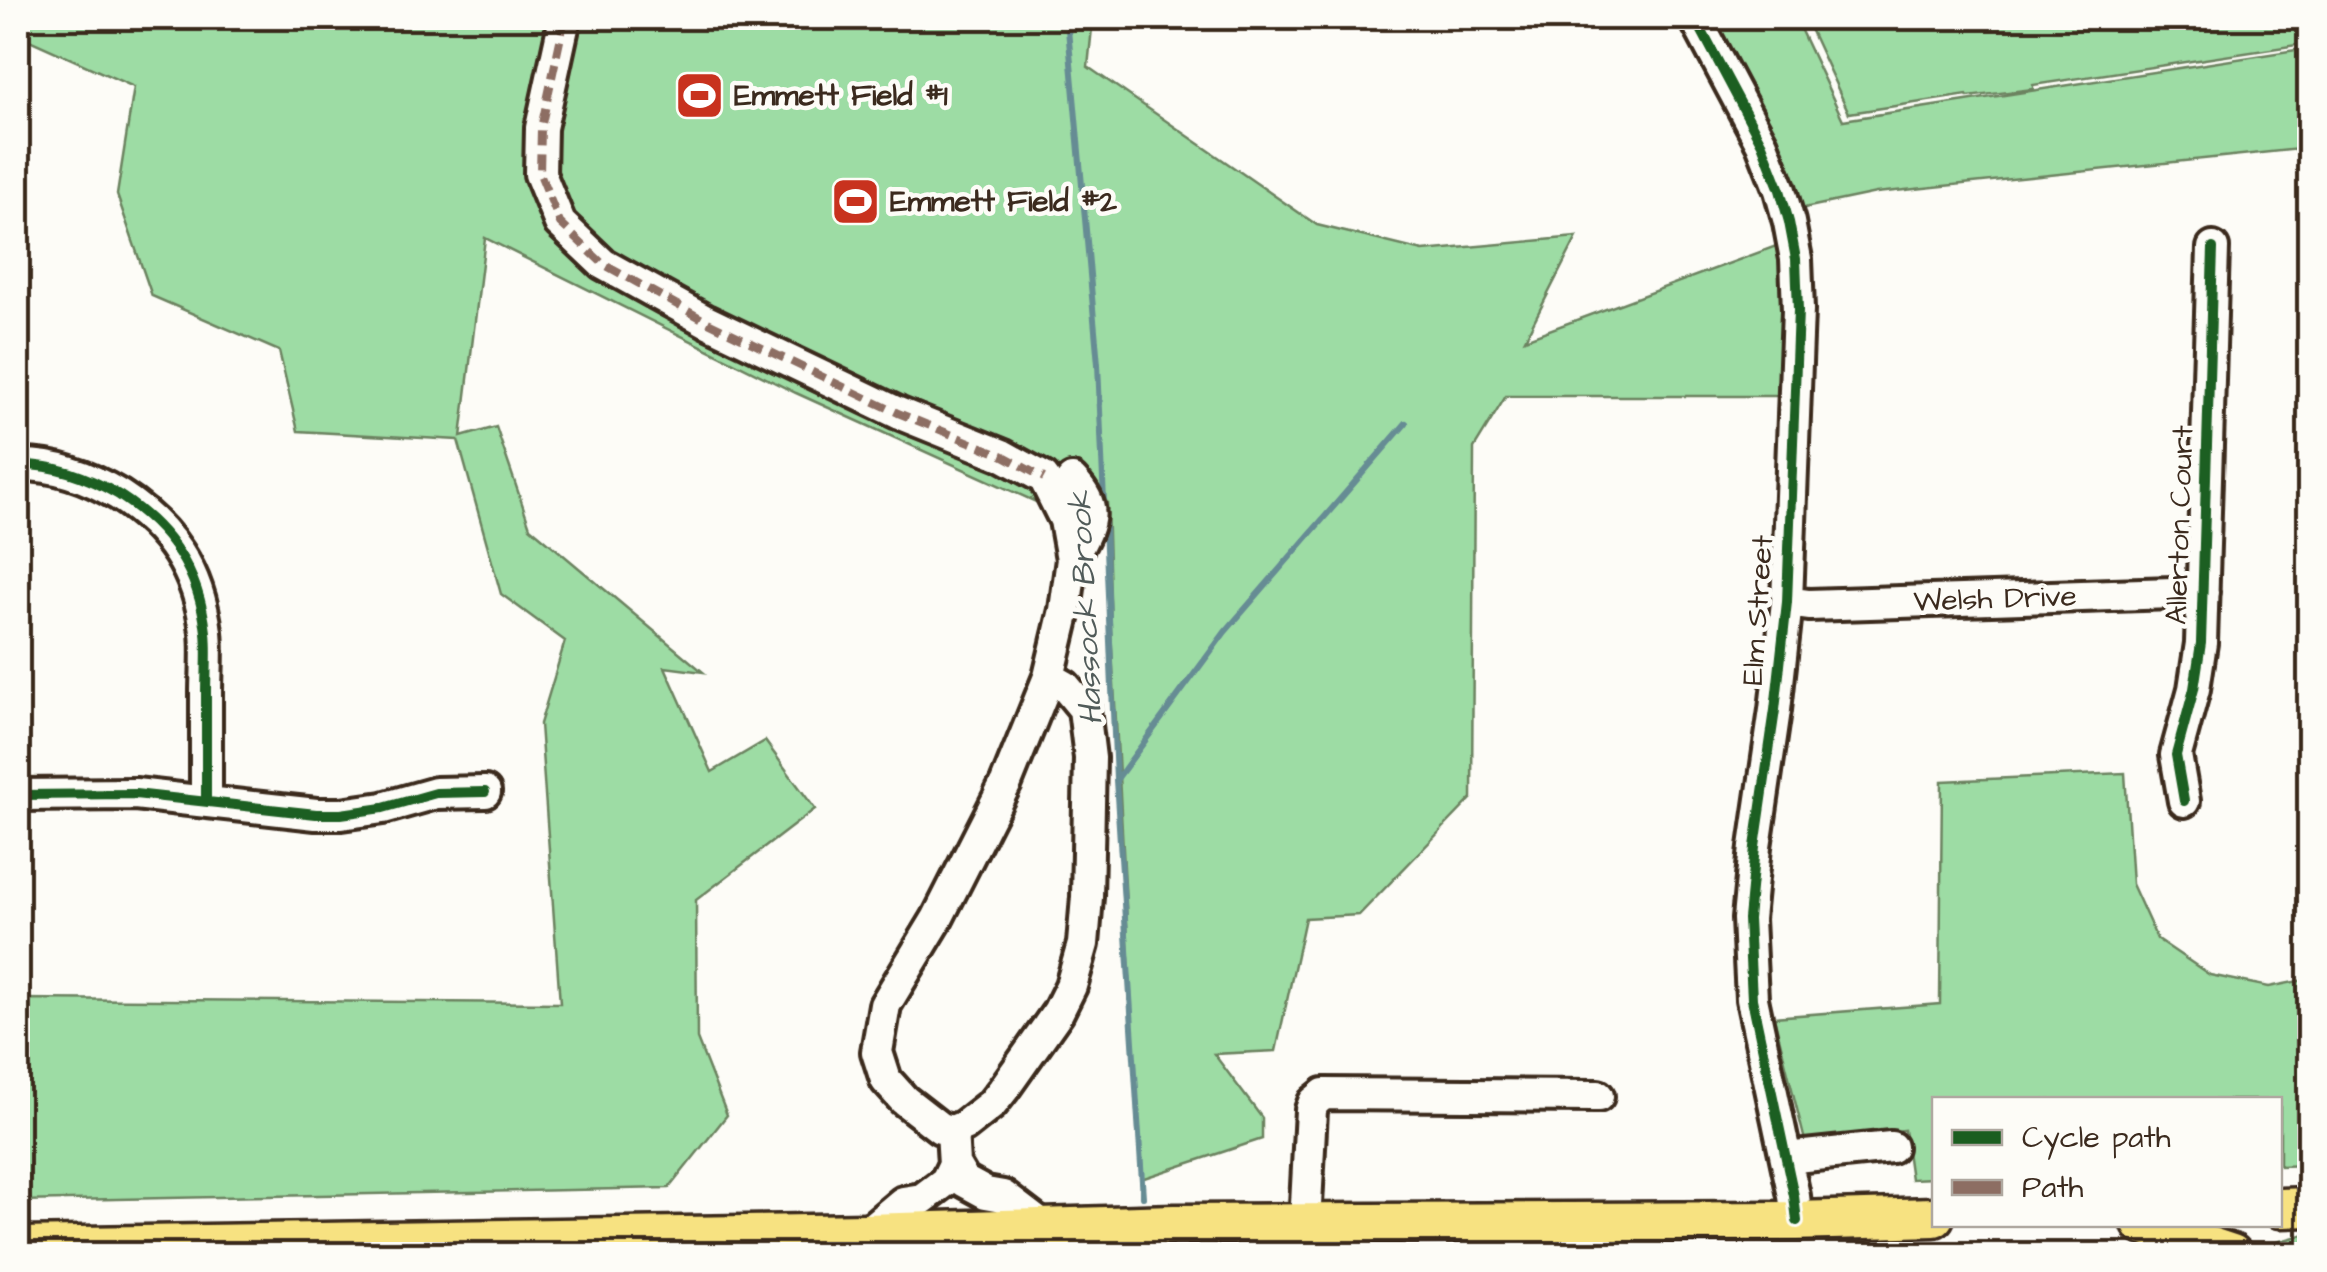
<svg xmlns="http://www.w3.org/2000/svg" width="2327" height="1272" font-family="'Architects Daughter',sans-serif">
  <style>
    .green { fill: #9ddca4; stroke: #6c8361; stroke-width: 2.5 }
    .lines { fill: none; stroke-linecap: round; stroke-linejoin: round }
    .stream { stroke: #668c94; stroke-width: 6 }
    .minor-casing { stroke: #3b2a1e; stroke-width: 38 }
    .major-casing { stroke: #3b2a1e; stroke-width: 45 }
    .minor { stroke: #fdfcf7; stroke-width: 30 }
    .major { stroke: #f7e281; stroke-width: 38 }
    .quiet { stroke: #8d6e63; stroke-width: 8; stroke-dasharray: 15 8; stroke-linecap: butt }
    .cycleway-casing { stroke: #fdfcf7; stroke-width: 16 }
    .cycleway { stroke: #1b5e20; stroke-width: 10 }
    .labels { text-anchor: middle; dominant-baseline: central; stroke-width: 9; stroke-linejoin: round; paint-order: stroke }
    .poi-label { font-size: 30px; font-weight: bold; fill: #3b2a1e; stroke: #fdfcf7; text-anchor: start }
    .street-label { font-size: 30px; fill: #3b2a1e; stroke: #fdfcf7 }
    .water-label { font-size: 32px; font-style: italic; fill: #515b59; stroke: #fdfcf7 }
  </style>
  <rect width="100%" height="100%" fill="#fdfcf7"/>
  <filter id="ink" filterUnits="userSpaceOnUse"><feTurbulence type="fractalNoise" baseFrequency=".01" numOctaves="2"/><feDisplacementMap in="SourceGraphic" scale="20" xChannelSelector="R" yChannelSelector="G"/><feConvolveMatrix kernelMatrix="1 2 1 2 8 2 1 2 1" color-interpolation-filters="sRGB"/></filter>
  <g filter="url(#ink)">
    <path class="green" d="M 18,18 L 1093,18 L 1088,67 L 1317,225 L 1423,251 L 1577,237 L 1525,339 L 1787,242 L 1790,396 L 1506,396 L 1474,448 L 1472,798 L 1359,915 L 1305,918 L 1276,1051 L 1214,1054 L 1262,1118 L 1262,1139 L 1141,1179 L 1111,629 L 1107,502 L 1036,502 L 796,393 L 485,238 L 461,437 L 496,427 L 530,527 L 703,672 L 665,667 L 712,772 L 765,741 L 815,809 L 696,900 L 697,1039 L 727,1115 L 669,1188 L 18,1201 L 18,999 L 560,1003 L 540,724 L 565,641 L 501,594 L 458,440 L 298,431 L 279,351 L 152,296 L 117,195 L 134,87 L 18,35 Z
      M 1709,18 L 1795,18 L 1843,120 L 2309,48 L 2309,148 L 1876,193 L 1804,208 Z
      M 1805,18 L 2309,18 L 2310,43 L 2033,85 L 2033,89 L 1968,97 L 1967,95 L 1849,113 Z
      M 2125,773 L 2132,884 L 2157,939 L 2210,975 L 2269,987 L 2309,979 L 2309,1165 L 2280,1166 L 2280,1100 L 1934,1100 L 1934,1178 L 1911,1179 L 1904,1130 L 1805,1141 L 1774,1017 L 1940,1004 L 1942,781 Z
      M 2309,1233 L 2309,1254 L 2271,1254 L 2273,1243 Z"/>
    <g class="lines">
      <path class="stream" d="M 1067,18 L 1098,364 L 1116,780 L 1143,1197
        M 1117,779 L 1225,632 L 1406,423"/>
      <defs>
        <path id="minor" d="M 565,18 L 541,128 L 540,174 L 560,223 L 603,264 L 706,321 L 898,413 L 1002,455 L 1044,478 L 1065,520 L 1072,559 L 1065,610 L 1049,677 L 1006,783 L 937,919 L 885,1005 L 877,1052 L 886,1080 L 904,1100 L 940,1128 L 952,1131 L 964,1126 L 992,1104 L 1003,1090 L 1058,1012 L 1071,986 L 1083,944 L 1087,897 L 1090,758 L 1084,709 L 1065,686 L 1049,677
          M 1695,18 L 1762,144 L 1780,190 L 1789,222 L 1796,259 L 1798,310 L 1787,602 L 1775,710 L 1755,847 L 1748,919 L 1752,999 L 1794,1196 L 1797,1221
          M 18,465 C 53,464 89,477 119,495 C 170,528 199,571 206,632 C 208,652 206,673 206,694 C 206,729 206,765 206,801
          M 1072,559 C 1088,526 1102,511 1072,480
          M 1787,602 L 1809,605 L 2203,592
          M 18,795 L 135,794 L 316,814 L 341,814 L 383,808 L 436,793 L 485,792
          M 2184,801 L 2176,755 L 2194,689 L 2201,643 L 2213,248
          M 1786,1158 L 1891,1147
          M 954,1164 L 964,1181 L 986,1193 L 1003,1196 L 1045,1228 L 1046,1254
          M 1305,1224 L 1311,1110 L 1314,1102 L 1324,1094 L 1598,1096
          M 866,1233 L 903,1202 L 922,1199 L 946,1181 L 954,1164 L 952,1131"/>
        <path id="major" d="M 2280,1208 L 2310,1207
          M 2142,1224 L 2232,1254
          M 18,1247 L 866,1233 L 1174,1224 L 1797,1221 L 1934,1217"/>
      </defs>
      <use href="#minor" class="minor-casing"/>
      <use href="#major" class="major-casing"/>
      <use href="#minor" class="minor"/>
      <use href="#major" class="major"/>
      <path class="quiet" d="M 565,18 L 541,128 L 540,174 L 560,223 L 603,264 L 706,321 L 898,413 L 1002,455 L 1044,478"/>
      <defs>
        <path id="cycleway" d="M 1695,18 L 1762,144 L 1780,190 L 1789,222 L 1796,259 L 1798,310 L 1787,602 L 1775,710 L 1755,847 L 1748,919 L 1752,999 L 1794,1196 L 1797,1221
          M 18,465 C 53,464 89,477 119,495 C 170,528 199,571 206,632 C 208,652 206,673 206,694 C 206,729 206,765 206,801
          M 18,795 L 135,794 L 316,814 L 341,814 L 383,808 L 436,793 L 485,792
          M 2184,801 L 2176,755 L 2194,689 L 2201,643 L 2213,248"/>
      </defs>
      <use href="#cycleway" class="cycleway-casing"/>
      <use href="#cycleway" class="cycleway"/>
    </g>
  </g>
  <defs>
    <symbol id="stadium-square" viewBox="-11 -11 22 22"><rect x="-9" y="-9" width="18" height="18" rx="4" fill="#c8321e" stroke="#fdfcf7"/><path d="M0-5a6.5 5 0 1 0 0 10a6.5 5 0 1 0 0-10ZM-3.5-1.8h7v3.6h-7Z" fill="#fff"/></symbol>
  </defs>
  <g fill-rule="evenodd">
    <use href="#stadium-square" x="672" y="68" width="55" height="55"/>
    <use href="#stadium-square" x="828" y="174" width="55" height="55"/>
  </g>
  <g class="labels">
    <g class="poi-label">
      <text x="734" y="96">Emmett Field #1</text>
      <text x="890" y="202">Emmett Field #2</text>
    </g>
    <g class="street-label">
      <text transform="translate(2180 525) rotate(-88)">Allerton Court</text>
      <text transform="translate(1995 599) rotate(-2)">Welsh Drive</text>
      <text transform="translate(1758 610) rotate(-86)">Elm Street</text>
    </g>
    <g class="water-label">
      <text transform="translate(1086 608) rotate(-93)">Hassock Brook</text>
    </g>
  </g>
  <rect width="2327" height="1272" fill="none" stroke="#fdfcf7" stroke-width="60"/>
  <rect x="30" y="30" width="2267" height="1212" fill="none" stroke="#3b2a1e" stroke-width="4" filter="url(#ink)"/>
  <rect x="1932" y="1097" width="350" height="130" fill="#fdfcf7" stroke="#afa8a0" stroke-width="2.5"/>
  <rect x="1952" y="1130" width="50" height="15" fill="#1b5e20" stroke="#afa8a0" stroke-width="2.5"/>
  <text x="2022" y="1147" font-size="30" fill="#3b2a1e">Cycle path</text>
  <rect x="1952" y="1180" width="50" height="15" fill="#8d6e63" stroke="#afa8a0" stroke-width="2.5"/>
  <text x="2022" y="1197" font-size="30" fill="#3b2a1e">Path</text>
</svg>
